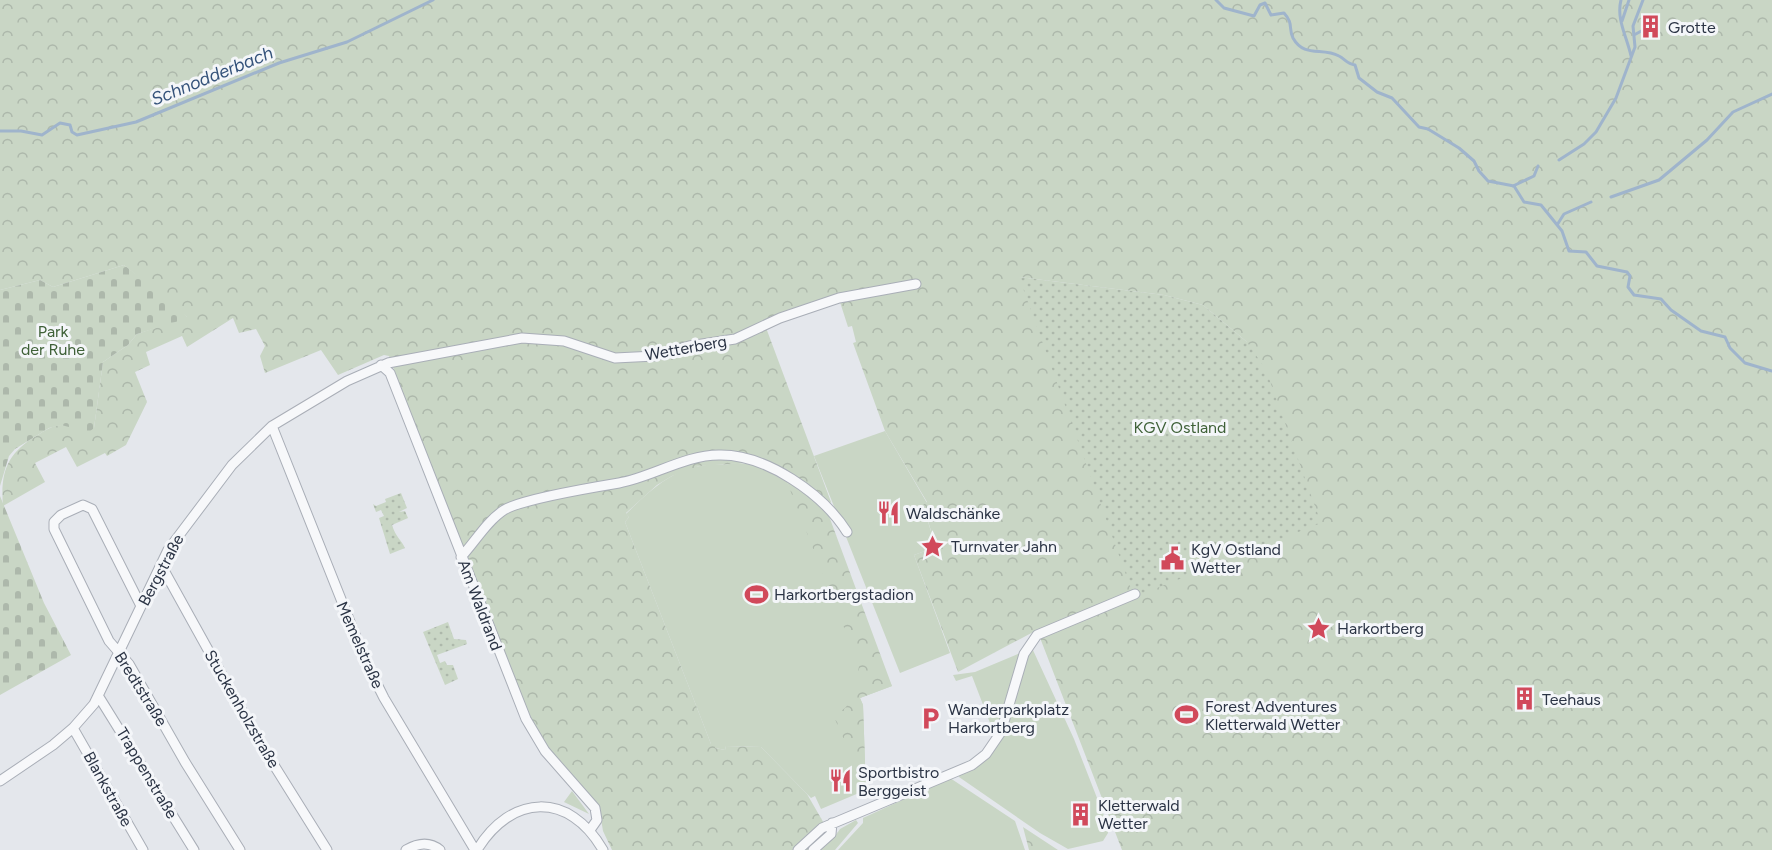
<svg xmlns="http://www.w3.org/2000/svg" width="1772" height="850" font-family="Figtree,sans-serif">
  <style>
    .grass { fill: #c9d6c5 }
    .forest { fill: url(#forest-crowns); fill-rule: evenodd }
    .cemetery { fill: url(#cemetery-stones) }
    .park { fill: url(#park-dots) }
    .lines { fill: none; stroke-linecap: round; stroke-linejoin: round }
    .stream { stroke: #9fb4cc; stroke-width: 3 }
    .minor-casing { stroke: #a9aeb7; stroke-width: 11 }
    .minor { stroke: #f7f8fa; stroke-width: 9 }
    .labels { text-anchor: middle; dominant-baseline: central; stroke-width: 6; stroke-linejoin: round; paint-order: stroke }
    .poi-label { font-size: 16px; fill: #2b3445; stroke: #f4f6f9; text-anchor: start }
    .park-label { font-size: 16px; fill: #3f6138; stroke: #f4f6f9 }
    .street-label { font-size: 16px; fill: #2b3445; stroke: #f4f6f9 }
    .water-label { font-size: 18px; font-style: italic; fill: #34527a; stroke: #f4f6f9 }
  </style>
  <defs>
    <pattern id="forest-crowns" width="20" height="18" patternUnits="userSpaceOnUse" patternTransform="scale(1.5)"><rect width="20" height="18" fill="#c9d6c5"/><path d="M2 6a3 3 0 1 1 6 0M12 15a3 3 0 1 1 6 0" fill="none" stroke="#adb8ab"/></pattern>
    <pattern id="cemetery-stones" width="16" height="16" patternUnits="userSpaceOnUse" patternTransform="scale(1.5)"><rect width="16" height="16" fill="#c9d6c5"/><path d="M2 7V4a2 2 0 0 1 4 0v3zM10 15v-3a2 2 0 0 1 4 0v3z" fill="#adb8ab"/></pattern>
    <pattern id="park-dots" width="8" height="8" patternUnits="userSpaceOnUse" patternTransform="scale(1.5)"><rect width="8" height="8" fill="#c9d6c5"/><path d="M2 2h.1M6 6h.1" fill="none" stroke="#adb8ab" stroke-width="1.8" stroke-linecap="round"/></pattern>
  </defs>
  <rect width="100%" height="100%" fill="#e4e7ec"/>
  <path class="grass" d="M 885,431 L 927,503 L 923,506 L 936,547 L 914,555 L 950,653 L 900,673 L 814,456 Z
    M 737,463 L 756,465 L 787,482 L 892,686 L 860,698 L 863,705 L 866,790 L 821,809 L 815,796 L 811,798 L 761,747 L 726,746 L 725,750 L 715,748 L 711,744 L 625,522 L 629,517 L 626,514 C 647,493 670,471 700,466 C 712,463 724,466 737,463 Z
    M 1032,648 L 1074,739 L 1108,826 L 1108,833 L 1103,841 L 1068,849 L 1040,833 L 959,777 L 958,774 L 973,766 L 995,736 L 972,676 L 956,681 L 953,675 L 975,672 Z
    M 950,778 L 1015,821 L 1025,850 L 838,850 L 863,823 L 863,818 Z
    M 572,791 L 589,814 L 564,802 Z"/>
  <path class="forest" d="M 0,0 L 1772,0 L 1772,850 L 1122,850 L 1037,630 L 958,672 L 914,555 L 936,547 L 923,505 L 927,502 L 885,431 L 853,343 L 856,342 L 852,326 L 848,327 L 839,299 L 765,325 L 831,502 L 826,508 L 892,686 L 860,698 L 863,705 L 865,763 L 854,762 L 834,717 L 846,707 L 854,694 L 859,666 L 787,482 L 763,468 L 747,463 L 699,466 L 672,476 L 657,485 L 626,513 L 629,517 L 625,522 L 711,744 L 716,744 L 715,748 L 725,750 L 726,746 L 761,747 L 807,794 L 833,839 L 840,829 L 856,820 L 858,823 L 835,850 L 612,850 L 603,831 L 599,807 L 548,749 L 530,716 L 431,469 L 389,356 L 384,355 L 338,375 L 321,350 L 265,373 L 260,356 L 265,346 L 256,329 L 239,333 L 233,318 L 187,347 L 182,336 L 146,352 L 150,365 L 135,372 L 147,402 L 126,445 L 107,456 L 105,453 L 77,467 L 66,447 L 35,463 L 45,482 L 3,506 C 0,471 8,453 36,436 C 43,432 52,425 61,425 C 71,425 83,428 94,428 L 103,362 L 128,345 L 137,334 L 187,317 L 124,265 L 53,287 L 40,280 L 0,290 ZM 1019,277 L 1164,295 L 1203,305 L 1247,342 Z
    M 1023,827 L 1058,850 L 1029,850 Z"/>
  <path class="cemetery" d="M 124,265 L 176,305 L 188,318 L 137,334 L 128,345 L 103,362 L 94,428 L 89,432 L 61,425 L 49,428 L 15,449 L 9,456 L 0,486 L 0,290 L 40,280 L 53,287 Z
    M 0,496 L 44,603 L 71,655 L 0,695 Z"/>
  <path class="park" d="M 1019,277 L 1164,295 L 1203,305 L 1247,342 L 1266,370 L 1321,523 L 1134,597 Z
    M 401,493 L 407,508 L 399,512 L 405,511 L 408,518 L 392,525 C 396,538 401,539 405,548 L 390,554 L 379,518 L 384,516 L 381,510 L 376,512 L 373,504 L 376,506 L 386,502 L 385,499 Z
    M 448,622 L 454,639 L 466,640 L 467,644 L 437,655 L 440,663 L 445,661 L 447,665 L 453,665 L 458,679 L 445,685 L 423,632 Z"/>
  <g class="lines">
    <path class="stream" d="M 1216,0 L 1224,8 L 1254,16 L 1260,5 L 1265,3 L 1271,15 L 1284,13 C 1294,24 1288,28 1293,38 C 1304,58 1322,47 1339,56 C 1345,59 1347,64 1355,65 L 1359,78 L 1377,92 L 1392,98 L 1419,127 L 1428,129 L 1459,148 L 1474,161 L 1479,171 L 1488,181 L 1514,186 L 1524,202 L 1541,205 L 1562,231 L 1569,251 L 1586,252 L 1597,266 L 1627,272 L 1630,276 L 1628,287 L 1634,295 L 1661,299 L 1671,310 L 1701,331 L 1725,337 L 1730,348 L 1745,363 L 1772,371
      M 1621,0 C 1616,19 1627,37 1631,56
      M 1622,21 L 1629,0
      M 1634,35 L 1645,29 L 1650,30
      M 0,131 L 21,131 L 42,135 L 60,123 L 70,125 L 72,132 L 77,135 L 136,122 L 279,63 L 347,42 L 433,0
      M 1559,160 L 1584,144 L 1596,132 L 1616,98 L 1635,47 L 1633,26 L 1643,0
      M 1513,186 L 1534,176 L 1538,166
      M 1611,197 L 1659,180 L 1707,140 L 1733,112 L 1772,94
      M 1557,225 L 1564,214 L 1591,202"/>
    <defs>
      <path id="minor" d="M 381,365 L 390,373 L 526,719 L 545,751 L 595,808 L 597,820 L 590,830
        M 272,426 L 366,662 L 384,698 L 475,850
        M 461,557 C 475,542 487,521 504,510 C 522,499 595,487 619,483 C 652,477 685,455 719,455 C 766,454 823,494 847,532
        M 161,565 L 257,738 L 327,850
        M 141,606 L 92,509 L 83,505 L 61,515 L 54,522 L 54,529 L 109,641 L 129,664 L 185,762 L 240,850
        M 99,697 L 194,850
        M 73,728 L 143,850
        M 0,781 L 53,745 L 73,728 L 94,704 L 168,550 L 232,465 L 272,426 L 347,381 L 388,363 L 522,338 L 564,341 L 615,358 L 655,356 L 689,346 L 735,339 L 780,318 L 839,298 L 916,284
        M 406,850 C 418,843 429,841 440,850
        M 477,850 C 511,794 569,791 603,850
        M 798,850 L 822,828 L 972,765 L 986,754 L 1001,732 L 1024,654 L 1037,635 L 1135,594
        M 813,850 L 831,834 L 832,823"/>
    </defs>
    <use href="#minor" class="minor-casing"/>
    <use href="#minor" class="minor"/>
  </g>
  <defs>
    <symbol id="building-bare" viewBox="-9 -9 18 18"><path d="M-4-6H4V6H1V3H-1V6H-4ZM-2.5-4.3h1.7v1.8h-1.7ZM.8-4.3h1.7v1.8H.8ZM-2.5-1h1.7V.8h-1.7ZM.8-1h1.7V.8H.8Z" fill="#d1495b" stroke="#f4f6f9" stroke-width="2.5" paint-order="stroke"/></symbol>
    <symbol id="restaurant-bare" viewBox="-9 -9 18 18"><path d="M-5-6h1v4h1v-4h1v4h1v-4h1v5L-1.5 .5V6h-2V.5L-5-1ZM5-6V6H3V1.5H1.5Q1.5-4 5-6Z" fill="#d1495b" stroke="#f4f6f9" stroke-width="2.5" paint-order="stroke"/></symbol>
    <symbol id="sight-bare" viewBox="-9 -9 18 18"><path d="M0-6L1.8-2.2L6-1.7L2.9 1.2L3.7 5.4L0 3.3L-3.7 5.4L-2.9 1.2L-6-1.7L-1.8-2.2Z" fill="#d1495b" stroke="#f4f6f9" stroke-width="2.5" paint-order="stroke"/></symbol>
    <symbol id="civic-bare" viewBox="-9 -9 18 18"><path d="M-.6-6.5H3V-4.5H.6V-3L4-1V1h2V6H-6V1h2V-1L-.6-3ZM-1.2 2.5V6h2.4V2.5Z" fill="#d1495b" stroke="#f4f6f9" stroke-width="2.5" paint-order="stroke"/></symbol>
    <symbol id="stadium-bare" viewBox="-9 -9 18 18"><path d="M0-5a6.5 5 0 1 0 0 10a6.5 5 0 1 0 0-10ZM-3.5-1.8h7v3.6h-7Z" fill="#d1495b" stroke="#f4f6f9" stroke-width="2.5" paint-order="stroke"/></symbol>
    <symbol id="parking-bare" viewBox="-9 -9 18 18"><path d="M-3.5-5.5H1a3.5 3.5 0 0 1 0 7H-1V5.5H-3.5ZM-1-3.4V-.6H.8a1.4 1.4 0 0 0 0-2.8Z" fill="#d1495b" stroke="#f4f6f9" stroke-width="2.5" paint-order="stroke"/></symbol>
  </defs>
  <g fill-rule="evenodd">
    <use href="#building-bare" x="1634" y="10" width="33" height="33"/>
    <use href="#restaurant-bare" x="872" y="496" width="33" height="33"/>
    <use href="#sight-bare" x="916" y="530" width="33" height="33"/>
    <use href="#civic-bare" x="1156" y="542" width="33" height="33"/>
    <use href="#stadium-bare" x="740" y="578" width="33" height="33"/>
    <use href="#sight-bare" x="1302" y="612" width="33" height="33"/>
    <use href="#building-bare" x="1508" y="682" width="33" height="33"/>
    <use href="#stadium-bare" x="1170" y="698" width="33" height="33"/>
    <use href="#parking-bare" x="914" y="702" width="33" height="33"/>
    <use href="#restaurant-bare" x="824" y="764" width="33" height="33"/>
    <use href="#building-bare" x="1064" y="798" width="33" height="33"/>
  </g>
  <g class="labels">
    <g class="poi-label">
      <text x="1668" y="27">Grotte</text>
      <text x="906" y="513">Waldschänke</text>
      <text x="951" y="546">Turnvater Jahn</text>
      <text x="1191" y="549">KgV Ostland<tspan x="1191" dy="18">Wetter</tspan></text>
      <text x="774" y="594">Harkortbergstadion</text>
      <text x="1337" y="628">Harkortberg</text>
      <text x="1542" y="699">Teehaus</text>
      <text x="1205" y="706">Forest Adventures<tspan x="1205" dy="18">Kletterwald Wetter</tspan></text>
      <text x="948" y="709">Wanderparkplatz<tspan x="948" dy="18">Harkortberg</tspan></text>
      <text x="858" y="772">Sportbistro<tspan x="858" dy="18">Berggeist</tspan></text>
      <text x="1098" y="805">Kletterwald<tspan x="1098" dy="18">Wetter</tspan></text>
    </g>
    <g class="park-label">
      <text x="53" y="331">Park<tspan x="53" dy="18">der Ruhe</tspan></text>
      <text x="1180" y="427">KGV Ostland</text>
    </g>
    <g class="street-label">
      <text transform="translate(686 348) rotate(-10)">Wetterberg</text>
      <text transform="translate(161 570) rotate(-62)">Bergstraße</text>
      <text transform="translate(480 605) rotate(69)">Am Waldrand</text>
      <text transform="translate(360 645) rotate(66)">Memelstraße</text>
      <text transform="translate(141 689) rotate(58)">Bredtstraße</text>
      <text transform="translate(242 709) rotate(60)">Stuckenholzstraße</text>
      <text transform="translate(147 773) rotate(59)">Trappenstraße</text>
      <text transform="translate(108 789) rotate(61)">Blankstraße</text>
    </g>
    <g class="water-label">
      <text transform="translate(212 76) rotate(-22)">Schnodderbach</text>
    </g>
  </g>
</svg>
